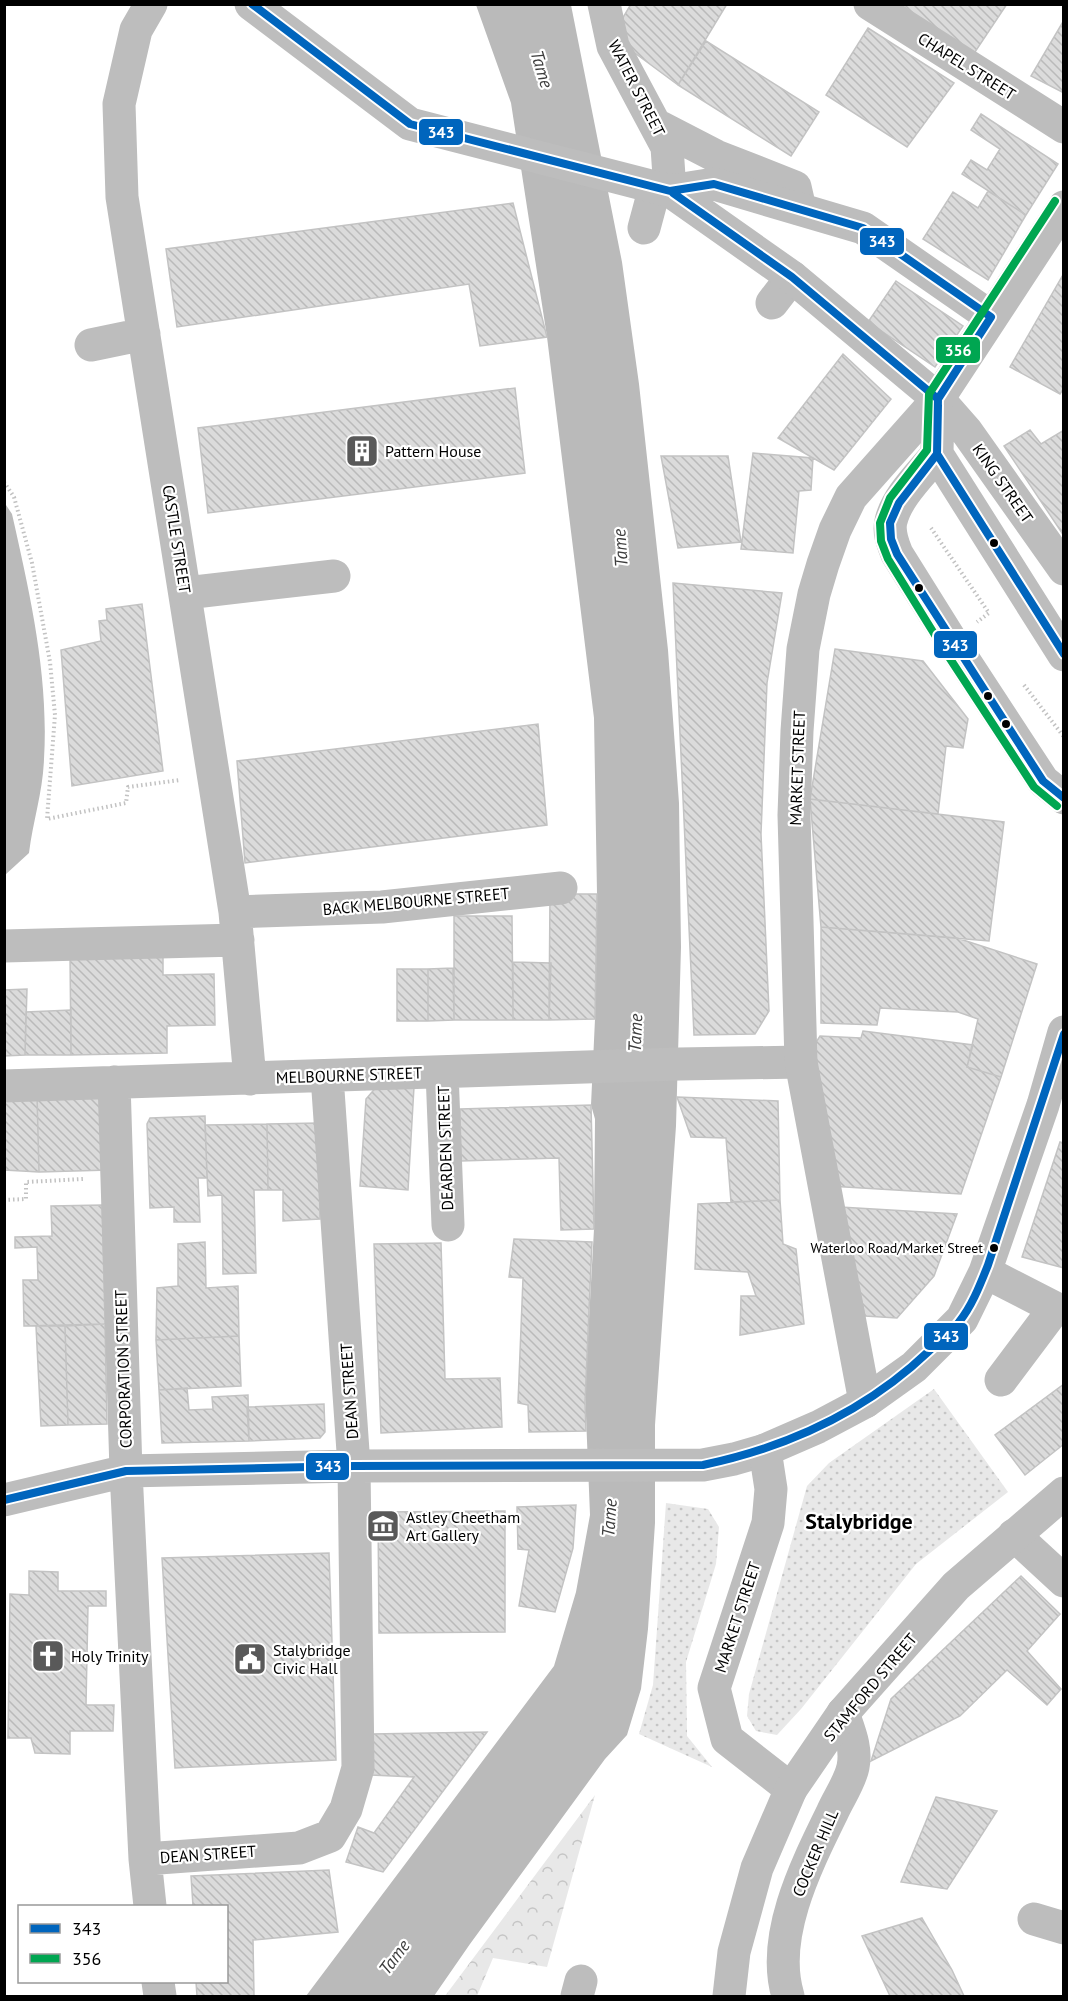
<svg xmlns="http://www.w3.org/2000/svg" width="1068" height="2001" font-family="'PT Sans',sans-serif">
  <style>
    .grass { fill: url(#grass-dots) }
    .forest { fill: url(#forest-crowns) }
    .water { fill: #bababa }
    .building { fill: url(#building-back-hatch); stroke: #c3c3c3; stroke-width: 1.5 }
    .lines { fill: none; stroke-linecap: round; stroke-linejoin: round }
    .path { stroke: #c2c2c2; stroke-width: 4; stroke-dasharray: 1.5 3; stroke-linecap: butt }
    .minor { stroke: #bdbdbd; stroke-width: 33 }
    .major { stroke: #bdbdbd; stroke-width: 33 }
    .highway { stroke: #bdbdbd; stroke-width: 33 }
    .bus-1-casing { stroke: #fff; stroke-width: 12 }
    .bus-2-casing { stroke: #fff; stroke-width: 12 }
    .bus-1 { stroke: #0065bd; stroke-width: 8 }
    .bus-2 { stroke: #00a651; stroke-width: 8 }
    .bus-dot { fill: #000; stroke: #fff; stroke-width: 2 }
    .labels { text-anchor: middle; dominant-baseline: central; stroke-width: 4.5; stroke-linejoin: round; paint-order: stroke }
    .bus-label { font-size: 14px; fill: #000; stroke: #fff; text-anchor: end }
    .street-label { font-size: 16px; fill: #000; stroke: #fff }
    .poi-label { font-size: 16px; fill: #000; stroke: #fff; text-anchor: start }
    .water-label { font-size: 18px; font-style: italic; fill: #3d3d3d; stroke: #fff }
    .district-label { font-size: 22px; font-weight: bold; fill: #000; stroke: #fff }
    .line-badge { stroke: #fff; stroke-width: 2 }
    .badge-label { font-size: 16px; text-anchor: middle; font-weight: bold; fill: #fff }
  </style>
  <defs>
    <pattern id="grass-dots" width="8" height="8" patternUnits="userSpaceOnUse" patternTransform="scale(1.5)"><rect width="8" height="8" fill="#e8e8e8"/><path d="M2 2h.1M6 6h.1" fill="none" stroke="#c5c5c5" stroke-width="1.8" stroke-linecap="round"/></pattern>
    <pattern id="forest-crowns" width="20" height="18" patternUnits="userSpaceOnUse" patternTransform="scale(1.5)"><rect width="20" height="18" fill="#e8e8e8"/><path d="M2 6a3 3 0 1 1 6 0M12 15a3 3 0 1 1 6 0" fill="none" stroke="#c5c5c5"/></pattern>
    <pattern id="building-back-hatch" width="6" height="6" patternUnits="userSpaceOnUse" patternTransform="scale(1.5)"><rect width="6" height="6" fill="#dbdbdb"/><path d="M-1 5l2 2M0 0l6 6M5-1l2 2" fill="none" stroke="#bababa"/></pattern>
  </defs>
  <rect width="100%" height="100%" fill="#fff"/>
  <path class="grass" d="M 934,1389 L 1008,1492 L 916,1564 L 801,1709 L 777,1735 L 756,1731 L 747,1716 L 749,1694 L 807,1486 L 829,1463 Z
    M 666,1503 L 708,1509 L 719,1527 L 716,1564 L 686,1662 L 687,1736 L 712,1767 L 639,1734 L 653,1685 Z"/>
  <path class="forest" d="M 595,1795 L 547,1967 L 493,1958 L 477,1996 L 445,1996 Z"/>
  <path class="water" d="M 476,5 L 571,5 L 622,262 L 639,384 L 668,650 L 679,803 L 681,947 L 676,1126 L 655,1425 L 655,1523 L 648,1629 L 641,1689 L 627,1735 L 605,1759 L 470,1944 L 434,1996 L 306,1996 L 554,1666 L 576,1592 L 590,1515 L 585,1391 L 594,1229 L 595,1119 L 591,1105 L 595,1019 L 597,894 L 594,718 L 547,337 L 511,103 Z
    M 4,502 L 12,514 C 30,594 49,676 44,759 C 43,791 33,821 29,853 L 5,875 Z"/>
  <path class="building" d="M 631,4 L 727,4 L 678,85 L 612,36 Z
    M 891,4 L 1007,4 L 973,55 Z
    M 1064,20 L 1064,93 L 1031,76 Z
    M 868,28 L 954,83 L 907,147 L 826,95 Z
    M 706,41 L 819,112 L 791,156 L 678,85 Z
    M 981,114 L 1058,164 L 1026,215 L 962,174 L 971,160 L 987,170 L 1000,149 L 971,130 Z
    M 988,191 L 1026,215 L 988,280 L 923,239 L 953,192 L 978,208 Z
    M 513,203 L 547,337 L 480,346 L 469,284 L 177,327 L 166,249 Z
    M 1064,273 L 1064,388 L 1060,394 L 1010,367 Z
    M 896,281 L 963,326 L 935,367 L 868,322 Z
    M 843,354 L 891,399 L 834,470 L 778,438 Z
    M 515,388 L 525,473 L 208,513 L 198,428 Z
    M 1030,430 L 1041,444 L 1064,430 L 1064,536 L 1004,446 Z
    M 753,453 L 813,458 L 811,490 L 799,491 L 793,553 L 741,549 Z
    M 661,456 L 728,456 L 741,542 L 678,548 Z
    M 673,583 L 782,593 L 767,683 L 761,834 L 769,1011 L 755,1034 L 694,1035 Z
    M 142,604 L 163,771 L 72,786 L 61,650 L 101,641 L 99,621 L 107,620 L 106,609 Z
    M 835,649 L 923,661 L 968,719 L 963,748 L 946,746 L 938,814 L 810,799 Z
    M 538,724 L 547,825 L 245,863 L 237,761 Z
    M 810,799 L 1004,822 L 989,941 L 821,927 Z
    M 550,894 L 597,894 L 595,1019 L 549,1020 Z
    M 454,916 L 512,916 L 513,1020 L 454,1020 Z
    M 821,927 L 957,938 L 1037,964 L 1001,1077 L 967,1067 L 978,1019 L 958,1012 L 880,1008 L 877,1025 L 821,1023 Z
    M 163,951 L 163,975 L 214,974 L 215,1025 L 167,1026 L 167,1053 L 71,1055 L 70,953 Z
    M 513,962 L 551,963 L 549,1020 L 513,1020 Z
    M 453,968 L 454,1020 L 428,1021 L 428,969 Z
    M 397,969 L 428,969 L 428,1021 L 397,1021 Z
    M 27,989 L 25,1055 L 4,1056 L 4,990 Z
    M 71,1010 L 71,1055 L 25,1055 L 26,1012 Z
    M 863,1031 L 973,1045 L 967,1067 L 1001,1077 L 961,1194 L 829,1186 L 813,1047 L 820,1036 L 861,1038 Z
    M 378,1085 L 414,1087 L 408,1190 L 360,1186 L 366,1099 Z
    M 107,1093 L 109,1170 L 39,1172 L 37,1095 Z
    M 4,1095 L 37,1095 L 39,1172 L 4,1170 Z
    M 677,1097 L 778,1101 L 780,1200 L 731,1202 L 726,1138 L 691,1137 Z
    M 591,1105 L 594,1229 L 561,1230 L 559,1158 L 461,1161 L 460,1109 Z
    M 205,1116 L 207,1178 L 198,1178 L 200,1222 L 174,1222 L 174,1207 L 150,1208 L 147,1124 L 150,1118 Z
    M 318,1123 L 320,1219 L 283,1221 L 283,1190 L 268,1190 L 267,1124 Z
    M 267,1124 L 268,1190 L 254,1190 L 256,1273 L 223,1274 L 222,1195 L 208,1196 L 205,1125 Z
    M 1060,1142 L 1064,1143 L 1064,1268 L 1022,1257 Z
    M 780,1200 L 783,1244 L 796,1249 L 804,1324 L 740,1335 L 741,1296 L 756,1296 L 748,1272 L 695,1269 L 698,1204 Z
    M 102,1205 L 105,1324 L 24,1326 L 23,1280 L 38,1280 L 37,1247 L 15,1248 L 15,1237 L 52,1236 L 51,1206 Z
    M 840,1207 L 957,1214 L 934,1276 L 897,1318 L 865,1316 Z
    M 514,1239 L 592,1242 L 585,1402 L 586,1431 L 529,1432 L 528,1405 L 518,1403 L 523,1278 L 509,1277 Z
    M 205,1242 L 206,1288 L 238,1286 L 239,1336 L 156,1340 L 157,1288 L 178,1286 L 178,1244 Z
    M 441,1243 L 445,1379 L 500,1378 L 502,1427 L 381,1433 L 374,1244 Z
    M 105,1324 L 107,1424 L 68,1425 L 65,1326 Z
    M 36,1326 L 65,1326 L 68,1425 L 41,1426 Z
    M 239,1336 L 241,1386 L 159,1390 L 156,1340 Z
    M 1064,1384 L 1064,1444 L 1025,1475 L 995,1435 Z
    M 187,1388 L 189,1410 L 213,1409 L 212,1397 L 248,1395 L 249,1441 L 162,1443 L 159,1390 Z
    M 324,1404 L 325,1432 L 320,1438 L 249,1441 L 247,1407 Z
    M 576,1505 L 573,1548 L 555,1612 L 519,1606 L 529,1550 L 518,1549 L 517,1507 Z
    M 505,1511 L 505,1632 L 379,1633 L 378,1512 Z
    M 329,1553 L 336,1760 L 175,1768 L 162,1558 Z
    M 29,1571 L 58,1572 L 58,1591 L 106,1591 L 106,1606 L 88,1606 L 86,1705 L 114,1705 L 113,1731 L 70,1731 L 70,1754 L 35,1753 L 31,1738 L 8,1738 L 10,1594 L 29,1595 Z
    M 1021,1576 L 1060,1614 L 1027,1651 L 1061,1689 L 1047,1705 L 1007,1670 L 960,1716 L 871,1761 L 891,1699 Z
    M 487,1732 L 383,1872 L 346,1862 L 358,1827 L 374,1833 L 414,1777 L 371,1775 L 371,1734 Z
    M 936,1797 L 997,1811 L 947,1889 L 901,1882 Z
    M 329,1870 L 338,1932 L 253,1940 L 254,1996 L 197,1996 L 196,1982 L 226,1982 L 226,1906 L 193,1906 L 191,1876 Z
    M 922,1918 L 952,1970 L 964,1996 L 890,1996 L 862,1936 Z"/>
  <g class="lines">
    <path class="path" d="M 4,482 L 14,497 L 32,563 L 50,662 L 55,715 L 47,819 L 126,803 L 128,787 L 180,780
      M 931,528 L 989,613 L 977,622
      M 1024,685 L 1064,737
      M 4,1200 L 26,1199 L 26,1182 L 83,1179"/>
    <path class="minor" d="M 151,4 L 136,30 L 119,104 L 122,197 L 235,912 L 250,1079
      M 604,4 L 613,46 L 667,147 L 670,191
      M 870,4 L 1064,127
      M 656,125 L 716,156 L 795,187 L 800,209
      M 644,228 L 655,187
      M 772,303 L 792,277
      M 91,345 L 144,334
      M 938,399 L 937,454 L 1064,655
      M 938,399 L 967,432 L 1064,569
      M 937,454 C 921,474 897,496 891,521 C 888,533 893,544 897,554 L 952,642 L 1043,781 L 1064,798
      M 186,593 L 334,576
      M 235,912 L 382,907 L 561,888
      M 4,946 L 238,940
      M 442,1072 L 448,1225
      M 114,1082 L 126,1471 L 145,1859 L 150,1906
      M 4,1086 L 679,1064 L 801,1062
      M 985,1272 L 1055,1308 L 1001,1380
      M 865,1402 L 914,1367 L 962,1319 L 985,1272 L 1043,1105 L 1064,1032
      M 4,1500 L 126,1471 L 354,1466 L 703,1465 L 734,1459 L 765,1450
      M 1014,1535 L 1064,1581
      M 145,1859 L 299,1848 L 330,1836 L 346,1809 L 358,1768 L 354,1466 L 327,1076
      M 1034,1919 L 1064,1928
      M 158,1982 L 160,1996
      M 577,1996 L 581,1981
      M 788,1996 C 770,1937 806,1866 832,1813 C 838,1799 850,1782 853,1767 C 857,1748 849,1731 843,1713"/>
    <path class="major" d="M 251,4 L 410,124 L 670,191 L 714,184 L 863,228 L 991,317
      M 670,191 L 792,277 L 938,399
      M 791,1789 L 727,1739 L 714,1688 L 768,1523 L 771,1489 L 765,1450 L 818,1427 L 865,1402 L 801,1062 L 794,815 L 797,731 L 803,649 L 814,594 L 823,564 L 835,530 L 851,497 L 938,399 L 1064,207"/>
    <path class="highway" d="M 729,1996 L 734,1952 L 757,1868 L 791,1789 L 843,1713 L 956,1586 L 1064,1493"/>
    <defs>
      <path id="bus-1" d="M 252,4 L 410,124 L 670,191 L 714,184 L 863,228 L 991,317 L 938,399
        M 673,193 L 792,277 L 938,399
        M 938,399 L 937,454 L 899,503 L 890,523 L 891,539 L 897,554 L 1043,781 L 1064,798
        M 938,405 L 937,454 L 1064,654
        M 4,1500 L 126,1471 L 354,1466 L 703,1465 C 788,1447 865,1412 929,1351 C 939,1342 951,1333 959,1322 C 972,1306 980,1285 988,1265 L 1064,1034"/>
      <path id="bus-2" d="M 1055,201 L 929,394 L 927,450 L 890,498 L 880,523 L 881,541 L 888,559 L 943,648 L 1034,787 L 1057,806"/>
    </defs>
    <use href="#bus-1" class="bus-1-casing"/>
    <use href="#bus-2" class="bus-2-casing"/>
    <use href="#bus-1" class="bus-1"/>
    <use href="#bus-2" class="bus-2"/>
  </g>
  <defs>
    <symbol id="building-square" viewBox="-11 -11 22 22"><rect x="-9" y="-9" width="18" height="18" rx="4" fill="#595959" stroke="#fff"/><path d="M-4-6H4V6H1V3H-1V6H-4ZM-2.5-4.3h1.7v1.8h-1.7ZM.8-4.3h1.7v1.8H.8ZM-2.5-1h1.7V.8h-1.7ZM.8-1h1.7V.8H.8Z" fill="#fff"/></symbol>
    <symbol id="museum-square" viewBox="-11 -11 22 22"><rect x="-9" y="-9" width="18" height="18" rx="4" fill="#595959" stroke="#fff"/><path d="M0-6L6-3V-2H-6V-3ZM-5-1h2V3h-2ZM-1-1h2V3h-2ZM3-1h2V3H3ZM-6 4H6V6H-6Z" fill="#fff"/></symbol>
    <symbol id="church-square" viewBox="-11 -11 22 22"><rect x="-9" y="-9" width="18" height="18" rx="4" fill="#595959" stroke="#fff"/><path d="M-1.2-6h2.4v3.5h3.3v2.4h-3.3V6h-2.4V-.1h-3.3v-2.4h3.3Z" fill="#fff"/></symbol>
    <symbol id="civic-square" viewBox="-11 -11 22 22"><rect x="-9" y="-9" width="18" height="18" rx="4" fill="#595959" stroke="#fff"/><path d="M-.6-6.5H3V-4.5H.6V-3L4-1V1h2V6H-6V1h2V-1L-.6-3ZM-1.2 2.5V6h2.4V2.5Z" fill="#fff"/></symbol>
  </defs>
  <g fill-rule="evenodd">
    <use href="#building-square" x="343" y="432" width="38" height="38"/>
    <use href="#museum-square" x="364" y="1507" width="38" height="38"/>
    <use href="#church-square" x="29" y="1637" width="38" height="38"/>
    <use href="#civic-square" x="231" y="1640" width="38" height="38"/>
  </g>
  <g class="bus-dot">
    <circle cx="994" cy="543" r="5"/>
    <circle cx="919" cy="588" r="5"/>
    <circle cx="988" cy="696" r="5"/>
    <circle cx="1006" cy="724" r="5"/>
    <circle cx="994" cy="1248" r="5"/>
  </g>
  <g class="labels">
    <g class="bus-label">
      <text x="983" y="1248">Waterloo Road/Market Street</text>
    </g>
    <g class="street-label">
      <text transform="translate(967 66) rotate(32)">CHAPEL STREET</text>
      <text transform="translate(637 88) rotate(63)">WATER STREET</text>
      <text transform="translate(1003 483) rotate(55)">KING STREET</text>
      <text transform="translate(177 539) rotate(81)">CASTLE STREET</text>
      <text transform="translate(797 768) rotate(-88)">MARKET STREET</text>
      <text transform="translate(416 901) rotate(-5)">BACK MELBOURNE STREET</text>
      <text transform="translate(349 1075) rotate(-2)">MELBOURNE STREET</text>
      <text transform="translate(445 1148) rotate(-92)">DEARDEN STREET</text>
      <text transform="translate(123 1369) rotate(-92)">CORPORATION STREET</text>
      <text transform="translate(349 1391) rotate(-94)">DEAN STREET</text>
      <text transform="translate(737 1617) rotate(-72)">MARKET STREET</text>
      <text transform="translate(870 1687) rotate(-50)">STAMFORD STREET</text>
      <text transform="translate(815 1853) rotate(-67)">COCKER HILL</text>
      <text transform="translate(208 1854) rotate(-4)">DEAN STREET</text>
    </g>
    <g class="poi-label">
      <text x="385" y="451">Pattern House</text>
      <text x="406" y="1517">Astley Cheetham<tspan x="406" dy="18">Art Gallery</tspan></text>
      <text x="273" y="1650">Stalybridge<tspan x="273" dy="18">Civic Hall</tspan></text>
      <text x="71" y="1656">Holy Trinity</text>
    </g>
    <g class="water-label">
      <text transform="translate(542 69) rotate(73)">Tame</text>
      <text transform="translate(620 548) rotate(-94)">Tame</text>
      <text transform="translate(635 1033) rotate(-88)">Tame</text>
      <text transform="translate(609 1518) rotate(-86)">Tame</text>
      <text transform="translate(394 1957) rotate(-53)">Tame</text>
    </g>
    <g class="district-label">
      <text x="859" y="1521">Stalybridge</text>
    </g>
  </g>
  <g class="line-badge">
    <rect x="418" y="118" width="46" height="28" rx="6" fill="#0065bd"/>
    <rect x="859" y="227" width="46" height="29" rx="6" fill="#0065bd"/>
    <rect x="935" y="336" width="46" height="28" rx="6" fill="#00a651"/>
    <rect x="933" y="630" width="45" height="29" rx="6" fill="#0065bd"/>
    <rect x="923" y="1322" width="46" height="29" rx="6" fill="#0065bd"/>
    <rect x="305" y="1452" width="45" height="29" rx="6" fill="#0065bd"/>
  </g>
  <g class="badge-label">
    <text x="441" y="138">343</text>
    <text x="882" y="247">343</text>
    <text x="958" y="356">356</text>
    <text x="955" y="651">343</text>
    <text x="946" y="1342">343</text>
    <text x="328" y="1472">343</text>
  </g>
  <rect width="1068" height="2001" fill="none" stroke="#000000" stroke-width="12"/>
  <rect x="18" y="1905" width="210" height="78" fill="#ffffff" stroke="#999999" stroke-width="1.5"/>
  <rect x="30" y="1924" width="30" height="9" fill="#0065bd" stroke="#999999" stroke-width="1.5"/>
  <text x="72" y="1935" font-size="18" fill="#000000">343</text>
  <rect x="30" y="1954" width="30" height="9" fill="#00a651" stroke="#999999" stroke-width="1.5"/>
  <text x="72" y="1965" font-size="18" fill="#000000">356</text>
</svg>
